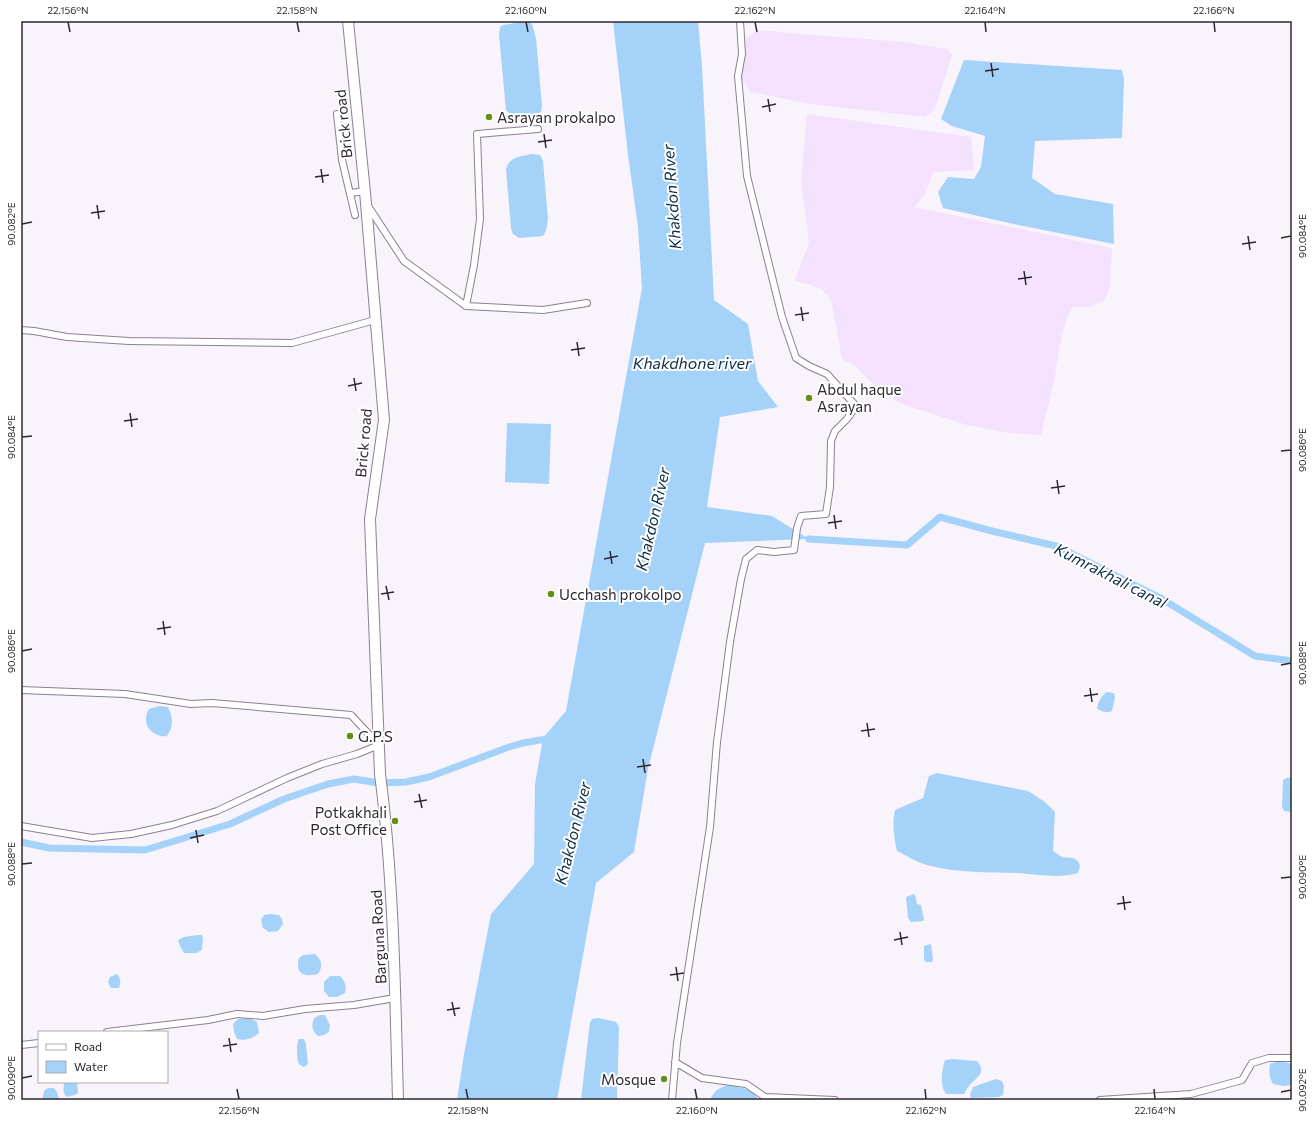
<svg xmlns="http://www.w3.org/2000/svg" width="1313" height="1121" font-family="Commissioner,sans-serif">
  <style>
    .built { fill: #f4e1fe }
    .water { fill: #a5d2f8 }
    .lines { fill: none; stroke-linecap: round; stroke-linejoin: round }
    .canal { stroke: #a5d2f8; stroke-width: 7 }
    .street-casing { stroke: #8c7f93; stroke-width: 8 }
    .primary-casing { stroke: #8c7f93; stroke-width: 12 }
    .street { stroke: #fff; stroke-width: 6 }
    .primary { stroke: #fff; stroke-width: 10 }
    .ticks { fill: none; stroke: #2e2931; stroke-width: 1.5 }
    .poi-dot { fill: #678d18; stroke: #fff; stroke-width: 1.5 }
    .labels { text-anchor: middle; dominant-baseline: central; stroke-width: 4; stroke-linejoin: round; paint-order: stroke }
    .poi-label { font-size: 15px; fill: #2e2931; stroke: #fff; text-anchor: start }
    .street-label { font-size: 15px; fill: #2e2931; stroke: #fff }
    .water-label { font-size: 16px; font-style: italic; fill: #0c2d46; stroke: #fff }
    .neatline { fill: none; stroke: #2e2931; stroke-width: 1.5 }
    .ticks-label { font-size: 10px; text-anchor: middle; fill: #2e2931 }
  </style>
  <rect width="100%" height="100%" fill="#f9f3fc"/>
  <path class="built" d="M 756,31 L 773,31 L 800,34 L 904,42 L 947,49 L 952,55 L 935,109 L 925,117 L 810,104 L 751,92 L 742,80 L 746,39 Z
    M 807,114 L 971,137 L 974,170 L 934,172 L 924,195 L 914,207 L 1112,248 L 1110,286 L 1105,300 L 1089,307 L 1072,307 L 1066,320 L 1059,348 L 1055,377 L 1041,435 L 1010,433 L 967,425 L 899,403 L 872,383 L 855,366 L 842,359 L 831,299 L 820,288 L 795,281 L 809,242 L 801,181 Z"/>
  <path class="water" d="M 530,21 L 533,27 L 536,38 L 542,106 L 541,112 L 536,114 L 510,114 L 506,110 L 499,35 L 500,27 L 503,25 Z
    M 613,21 L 698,21 L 702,66 L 714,300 L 748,324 L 758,381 L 778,407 L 720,417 L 707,507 L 772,516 L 809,539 L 705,543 L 648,769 L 634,852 L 596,883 L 557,1100 L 457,1100 L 464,1054 L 491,914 L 534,864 L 535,784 L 543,738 L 566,711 L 642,288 L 638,227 L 628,155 Z
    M 964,60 L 1122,70 L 1124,79 L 1122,138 L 1035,141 L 1032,178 L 1055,194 L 1113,204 L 1114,244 L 1023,226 L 943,208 L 938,192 L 948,177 L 974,179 L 981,167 L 985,136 L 952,126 L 941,119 Z
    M 532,154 L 540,155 L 543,161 L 548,219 C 547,226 547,230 543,236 L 519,238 L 513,234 L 511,228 L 506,169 C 510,156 520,157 532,154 Z
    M 507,423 L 551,424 L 549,484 L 505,482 Z
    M 1107,692 L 1114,693 L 1115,697 L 1112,711 C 1107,714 1102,711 1097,709 C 1098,702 1101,696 1107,692 Z
    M 159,706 L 168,707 C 173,717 174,726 167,736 C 152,738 140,723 149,709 Z
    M 937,773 L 1028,791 L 1045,802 L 1055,812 L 1053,851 L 1062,857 L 1073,858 L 1078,861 L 1080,866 L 1078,873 C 1060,879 1035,874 1017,873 C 988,872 958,873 931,866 C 919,864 908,856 897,851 C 894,838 892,823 895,810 L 923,798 L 929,776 Z
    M 1292,777 L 1292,812 L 1284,811 L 1282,807 L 1283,780 L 1287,778 Z
    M 914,894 L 915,895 L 917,904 L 921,905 L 924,919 L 923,921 L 911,922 L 908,918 L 906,897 Z
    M 270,914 L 279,915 L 282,919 L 283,924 L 278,931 L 269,932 L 263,928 L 261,920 L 264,915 Z
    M 198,935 L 202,935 L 203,939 L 202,950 L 196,953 L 184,953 L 180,946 L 178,940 L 184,937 Z
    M 931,944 L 933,959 L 932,962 L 926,962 L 924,960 L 924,946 Z
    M 315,954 C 322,960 323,966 318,974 C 304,977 295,975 299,958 L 303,955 Z
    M 117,974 C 121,979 121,982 119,988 L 111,988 L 108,982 L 110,977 Z
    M 330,976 L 340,976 C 345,981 347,986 345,993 L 337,997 L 329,997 L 324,991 L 324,982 Z
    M 320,1015 L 325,1015 L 330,1025 L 329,1032 L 324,1035 L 318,1036 C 312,1031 311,1026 314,1018 Z
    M 245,1018 L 251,1019 L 257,1022 L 259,1033 C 252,1039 246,1041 237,1039 L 234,1032 L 233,1024 L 238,1019 Z
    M 598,1018 L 616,1022 L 619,1027 L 617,1100 L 581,1100 L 590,1022 L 592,1019 Z
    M 299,1039 L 304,1039 L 306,1044 L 308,1064 L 304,1067 C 301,1065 300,1066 298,1062 C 297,1058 296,1043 299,1039 Z
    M 952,1059 L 977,1061 C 988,1073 975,1078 969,1086 C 967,1088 966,1091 964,1094 L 946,1094 C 939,1085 942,1070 945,1060 Z
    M 1279,1061 L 1289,1063 L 1292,1066 L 1292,1085 L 1284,1086 L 1273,1084 C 1269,1077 1269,1072 1270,1064 Z
    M 996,1079 L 1002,1081 L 1004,1086 L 1003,1095 L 999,1097 L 971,1098 L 970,1094 L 973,1087 Z
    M 64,1082 L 77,1082 L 78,1092 L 77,1094 L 67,1097 C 62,1094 64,1087 64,1082 Z
    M 729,1085 C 740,1088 754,1088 758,1100 L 710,1100 C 714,1091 719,1087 729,1085 Z
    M 48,1088 L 54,1088 L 57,1092 L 59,1100 L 43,1100 C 43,1095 43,1090 48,1088 Z"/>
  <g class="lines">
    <path class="canal" d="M 809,539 L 907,545 L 940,517 L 992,531 L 1056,546 L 1162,599 L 1255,656 L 1292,661
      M 21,842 L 49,848 L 145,850 L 230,824 L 284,799 L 328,784 L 354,779 L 379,783 L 406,782 L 429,777 L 509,747 L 523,743 L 552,738"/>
    <defs>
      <path id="street" d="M 337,114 L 342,160 L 355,215
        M 350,193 L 365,191
        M 368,206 L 404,261 L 466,306 L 543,310 L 587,303
        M 466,306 L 474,265 L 480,219 L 477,134 L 538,129
        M 21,330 L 34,331 L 67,337 L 129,341 L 292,343 L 375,320
        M 21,690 L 125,694 L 191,704 L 212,703 L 351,715 L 379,745 L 357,754 L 322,764 L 287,778 L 217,811 L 172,825 L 131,834 L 92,838 L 21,826
        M 107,1032 L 208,1020 L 237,1014 L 263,1016 L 305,1009 L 354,1005 L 395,998
        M 21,1045 L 39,1043
        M 675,1062 L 702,1078 L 746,1084 L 765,1097 L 835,1100
        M 672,1100 L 677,1043 L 710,827 L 717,742 L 730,642 L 741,579 L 746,559 L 757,550 L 774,552 L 794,550 L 797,528 L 801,516 L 826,514 L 830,487 L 831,441 L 835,431 L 847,419 L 856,406 L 827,374 L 809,366 L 796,358 L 782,317 L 747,176 L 738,76 L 742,54 L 740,21
        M 1100,1100 L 1191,1094 L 1242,1080 L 1252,1063 L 1269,1058 L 1292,1058"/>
      <path id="primary" d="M 348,21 L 366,203 L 384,420 L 370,519 L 380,774 C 394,882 395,991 398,1100"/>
    </defs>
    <use href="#street" class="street-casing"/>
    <use href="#primary" class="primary-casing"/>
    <use href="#street" class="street"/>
    <use href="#primary" class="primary"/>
  </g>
  <path class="ticks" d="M 68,22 L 70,32M 297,22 L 299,32M 526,22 L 528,32M 755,22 L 757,32M 985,22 L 986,32M 1214,22 L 1215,32M 991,63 L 993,77M 985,71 L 999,69M 768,99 L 770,112M 762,107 L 776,104M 544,134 L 546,148M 538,142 L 552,140M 321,169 L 323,183M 315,177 L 329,175M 97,205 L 99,219M 91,213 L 105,211M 22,224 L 32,222M 1248,236 L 1250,250M 1281,238 L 1291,236M 1242,244 L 1256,242M 1024,271 L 1026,285M 1018,279 L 1032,277M 801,307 L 803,321M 795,315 L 809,313M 577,342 L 579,356M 571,350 L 585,348M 354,378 L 356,391M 348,386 L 362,383M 130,413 L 132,427M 124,421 L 138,419M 22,437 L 32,436M 1281,451 L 1291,450M 1057,480 L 1059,494M 1051,488 L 1065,486M 834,515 L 836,529M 828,523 L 842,521M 610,551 L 612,564M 604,559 L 618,556M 386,586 L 389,600M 381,594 L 394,592M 163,621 L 165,635M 157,629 L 171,627M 22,651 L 32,649M 1281,665 L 1291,663M 1090,688 L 1092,702M 1084,696 L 1098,694M 867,723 L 869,737M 861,731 L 875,729M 643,759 L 645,773M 637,767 L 651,765M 419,794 L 422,808M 414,802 L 427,800M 196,830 L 198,843M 190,838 L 204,835M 22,864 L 32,863M 1281,878 L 1291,877M 1123,896 L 1125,910M 1117,904 L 1131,902M 900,932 L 902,945M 894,940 L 908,937M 676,967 L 678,981M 670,975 L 684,973M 452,1002 L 455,1016M 447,1010 L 460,1008M 229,1038 L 231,1052M 223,1046 L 237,1044M 22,1078 L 32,1076M 237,1089 L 239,1099M 466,1089 L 468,1099M 695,1089 L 697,1099M 925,1089 L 926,1099M 1154,1089 L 1155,1099M 1281,1092 L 1291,1090"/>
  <g class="poi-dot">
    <circle cx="489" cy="117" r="4"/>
    <circle cx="809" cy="398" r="4"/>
    <circle cx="551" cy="594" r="4"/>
    <circle cx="350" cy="736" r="4"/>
    <circle cx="395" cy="821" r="4"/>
    <circle cx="664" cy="1079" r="4"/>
  </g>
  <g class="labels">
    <g class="poi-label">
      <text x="497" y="117">Asrayan prokalpo</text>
      <text x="817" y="389">Abdul haque<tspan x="817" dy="17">Asrayan</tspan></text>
      <text x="559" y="594">Ucchash prokolpo</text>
      <text x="358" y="736">G.P.S</text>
      <text x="387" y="812" text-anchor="end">Potkakhali<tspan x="387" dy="17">Post Office</tspan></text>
      <text x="656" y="1079" text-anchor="end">Mosque</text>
    </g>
    <g class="street-label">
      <text transform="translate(343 124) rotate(-96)">Brick road</text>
      <text transform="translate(363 443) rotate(-85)">Brick road</text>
      <text transform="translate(378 937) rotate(-93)">Barguna Road</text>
    </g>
    <g class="water-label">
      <text transform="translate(671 197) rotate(-94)">Khakdon River</text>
      <text x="692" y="362">Khakdhone river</text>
      <text transform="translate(652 519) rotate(-77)">Khakdon River</text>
      <text transform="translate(1111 575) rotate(27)">Kumrakhali canal</text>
      <text transform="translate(572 833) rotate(-76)">Khakdon River</text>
    </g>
  </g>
  <rect width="1313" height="1121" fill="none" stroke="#ffffff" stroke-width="44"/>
  <rect x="38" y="1031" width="130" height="52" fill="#ffffff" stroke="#aba9ad"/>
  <rect x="46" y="1044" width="20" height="6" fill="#ffffff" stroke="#aba9ad"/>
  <text x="74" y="1051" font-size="12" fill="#2e2931">Road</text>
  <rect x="46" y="1061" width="20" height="12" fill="#a5d2f8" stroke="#aba9ad"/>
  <text x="74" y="1071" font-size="12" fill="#2e2931">Water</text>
  <rect x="22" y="22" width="1269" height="1077" class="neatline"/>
  <g class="ticks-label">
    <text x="68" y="14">22.156°N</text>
    <text x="297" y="14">22.158°N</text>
    <text x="526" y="14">22.160°N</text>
    <text x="755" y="14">22.162°N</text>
    <text x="985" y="14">22.164°N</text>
    <text x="1214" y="14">22.166°N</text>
    <text transform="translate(11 224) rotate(-90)" y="4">90.082°E</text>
    <text transform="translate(1302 236) rotate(-90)" y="4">90.084°E</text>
    <text transform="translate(11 437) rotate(-90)" y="4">90.084°E</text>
    <text transform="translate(1302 450) rotate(-90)" y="4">90.086°E</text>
    <text transform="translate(11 651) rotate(-90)" y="4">90.086°E</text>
    <text transform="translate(1302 663) rotate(-90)" y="4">90.088°E</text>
    <text transform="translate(11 864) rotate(-90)" y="4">90.088°E</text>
    <text transform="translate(1302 877) rotate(-90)" y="4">90.090°E</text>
    <text transform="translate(11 1078) rotate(-90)" y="4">90.090°E</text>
    <text transform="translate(1302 1090) rotate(-90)" y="4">90.092°E</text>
    <text x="239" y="1114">22.156°N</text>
    <text x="468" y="1114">22.158°N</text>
    <text x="697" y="1114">22.160°N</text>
    <text x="926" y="1114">22.162°N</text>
    <text x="1155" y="1114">22.164°N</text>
  </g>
</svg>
